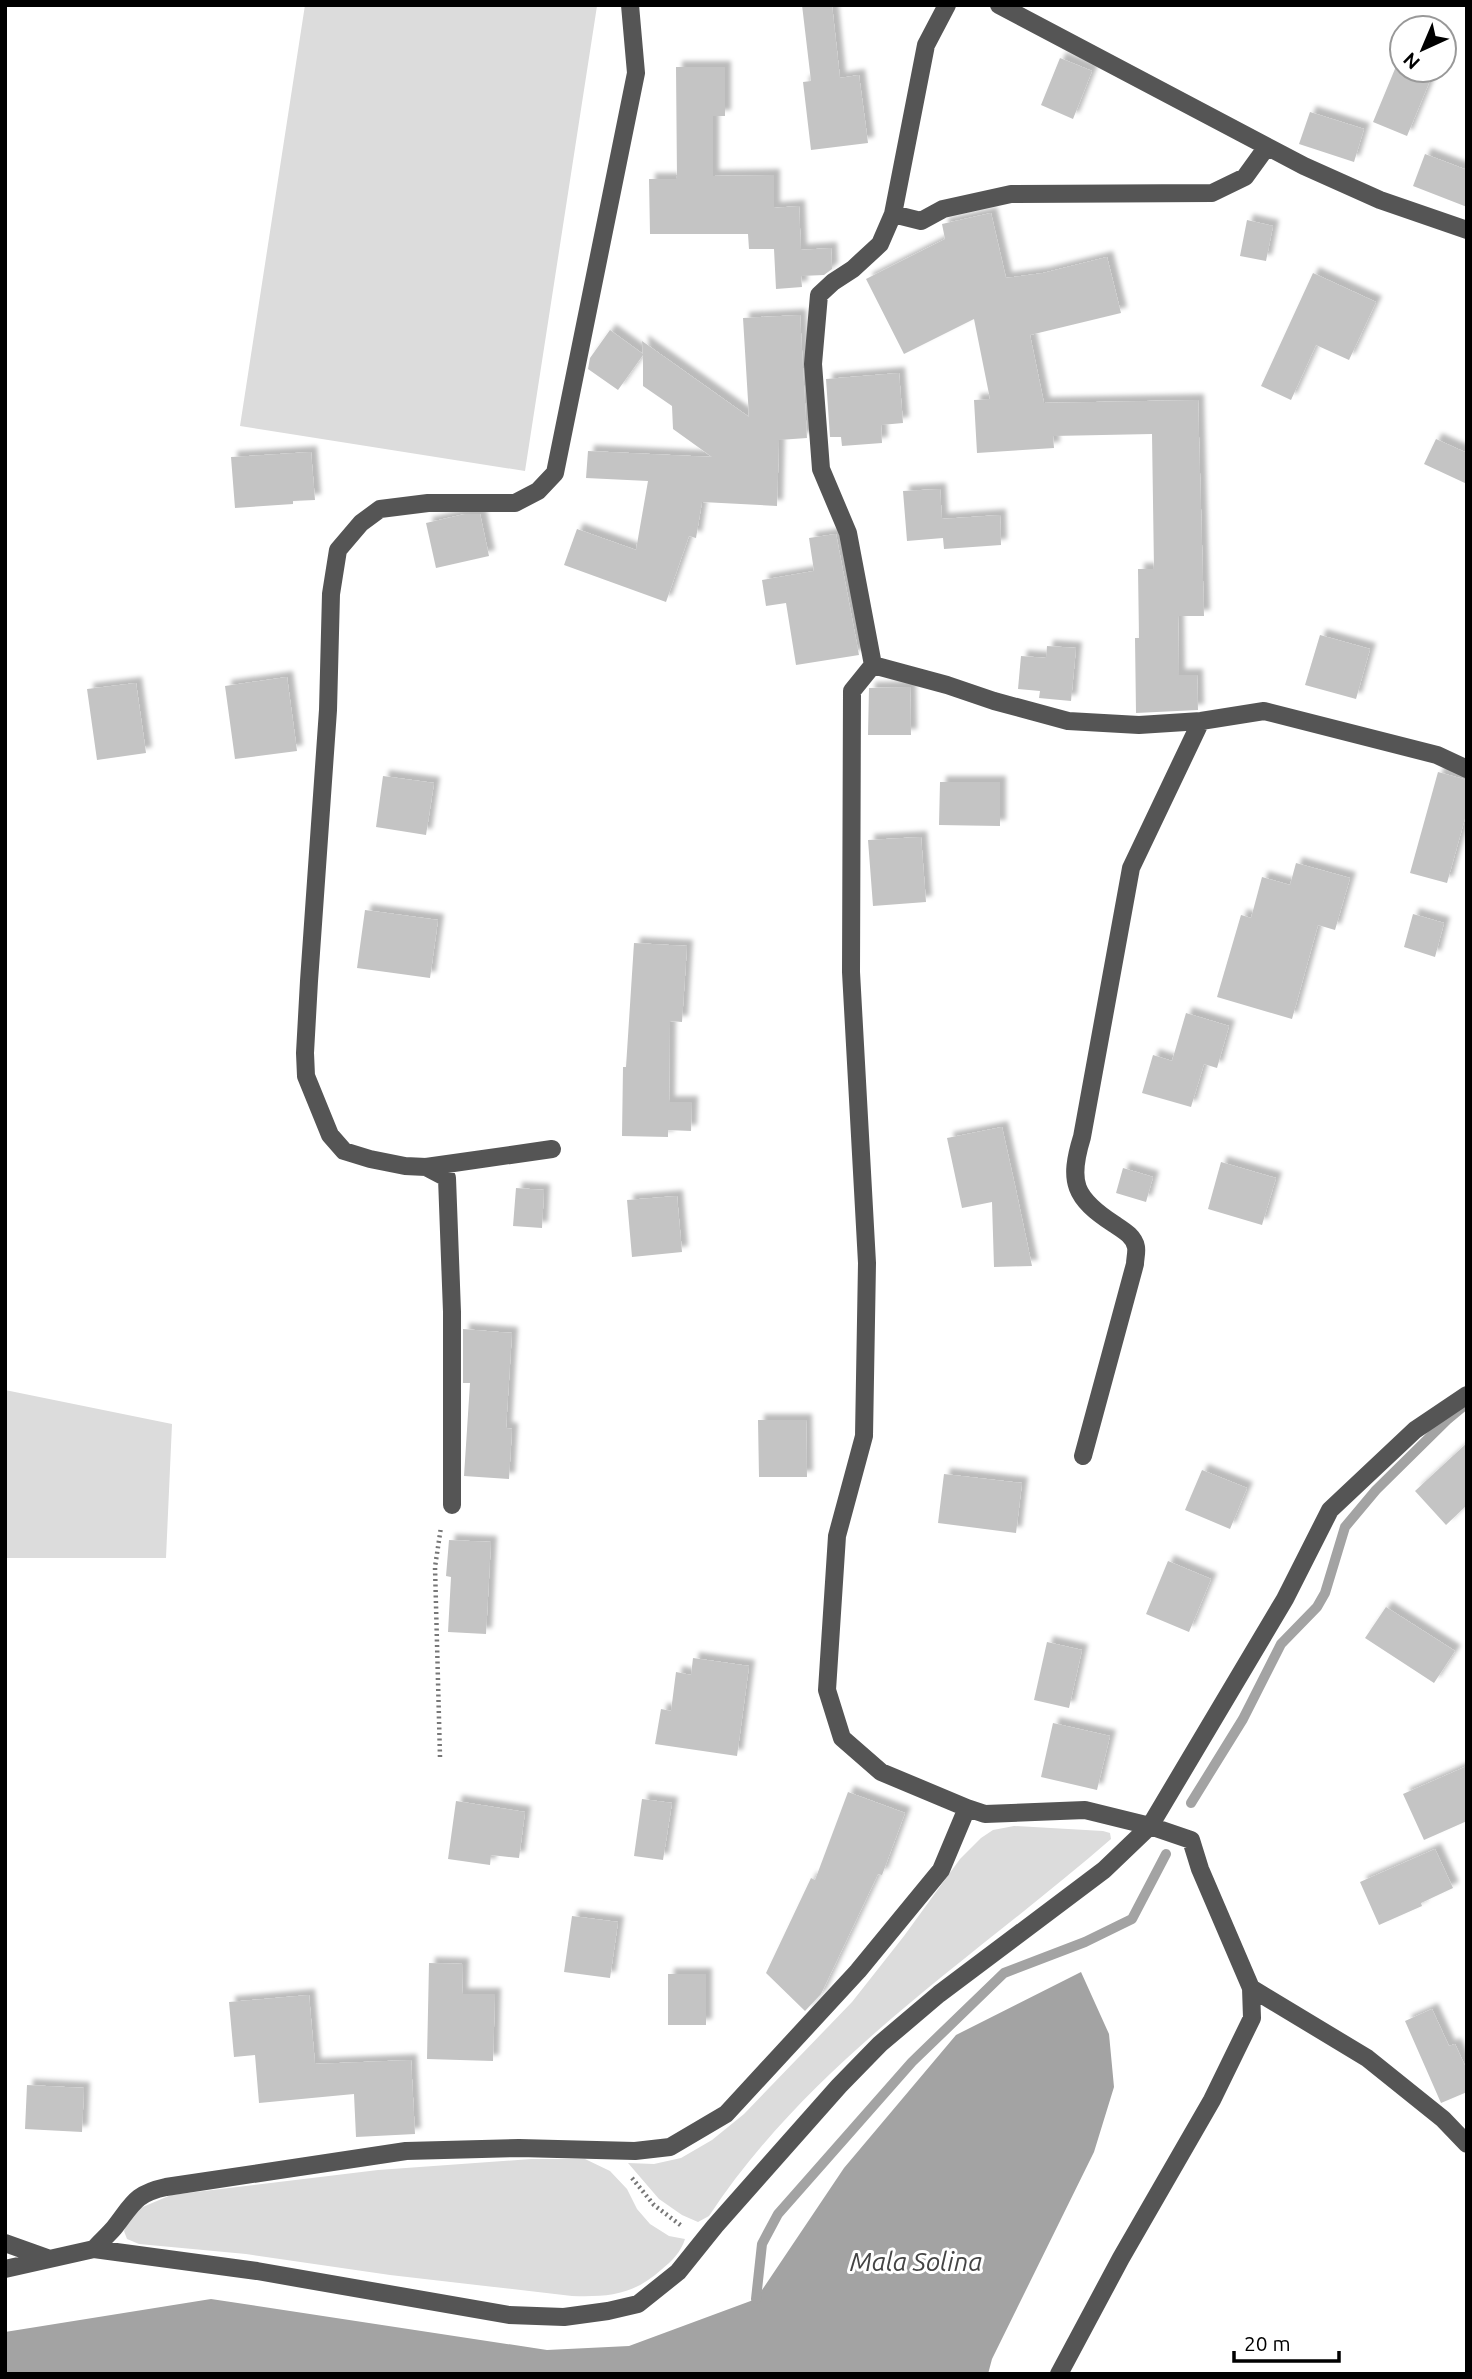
<svg xmlns="http://www.w3.org/2000/svg" width="1472" height="2379" font-family="Ubuntu,sans-serif">
  <style>
    .green { fill: #dcdcdc }
    .water { fill: #a3a3a3 }
    .lines { fill: none; stroke-linecap: round; stroke-linejoin: round }
    .stream { stroke: #a3a3a3; stroke-width: 10 }
    .building { fill: #c4c4c4; filter: url(#shadow) }
    .path { stroke: #777; stroke-width: 4.5; stroke-dasharray: 2 3.5; stroke-linecap: butt }
    .minor { stroke: #555; stroke-width: 18 }
    .labels { text-anchor: middle; dominant-baseline: central; stroke-width: 6; stroke-linejoin: round; paint-order: stroke }
    .water-label { font-size: 26px; font-style: italic; fill: #444; stroke: #fff }
  </style>
  <defs>
    <filter id="shadow"><feDropShadow dx="6" dy="-6" stdDeviation="2" flood-color="#0004"/></filter>
  </defs>
  <rect width="100%" height="100%" fill="#fff"/>
  <path class="green" d="M 305,5 L 597,6 L 525,471 L 240,426 Z
    M 5,1390 L 172,1424 L 166,1558 L 5,1558 Z
    M 1014,1826 L 1103,1831 L 1110,1833 L 1111,1839 C 973,1959 812,2060 709,2216 L 698,2222 L 682,2215 L 659,2199 L 628,2163 L 654,2164 L 681,2158 L 712,2140 L 744,2114 L 852,2002 L 904,1936 L 960,1859 L 981,1838 L 993,1830 Z
    M 531,2159 L 585,2159 L 610,2171 L 627,2189 L 637,2209 L 650,2224 L 669,2236 L 685,2239 C 681,2252 672,2261 661,2270 C 633,2295 609,2297 572,2296 L 390,2275 L 246,2254 L 139,2244 L 127,2239 L 124,2231 L 128,2222 L 138,2209 L 171,2195 L 378,2170 Z"/>
  <path class="water" d="M 1081,1972 L 1109,2034 L 1114,2087 L 1094,2152 L 992,2359 L 988,2374 L 5,2374 L 5,2332 L 211,2299 L 547,2350 L 629,2346 L 756,2299 L 844,2168 L 956,2035 Z"/>
  <g class="lines">
    <path class="stream" d="M 1191,1803 L 1243,1719 L 1281,1644 L 1317,1607 L 1325,1593 L 1345,1527 L 1376,1490 L 1447,1420 L 1465,1405
      M 756,2299 L 762,2244 L 778,2214 L 912,2062 L 1004,1973 L 1085,1942 L 1132,1919 L 1166,1854"/>
  </g>
  <path class="building" d="M 802,5 L 832,5 L 840,78 L 859,75 L 868,143 L 811,150 L 803,82 L 811,81 Z
    M 1060,58 L 1092,71 L 1073,119 L 1041,105 Z
    M 1397,64 L 1402,66 L 1402,70 L 1412,70 L 1431,78 L 1407,136 L 1373,122 Z
    M 676,67 L 725,67 L 725,116 L 713,116 L 713,176 L 774,175 L 774,208 L 799,206 L 801,250 L 831,248 L 832,269 L 824,275 L 801,276 L 802,287 L 776,289 L 774,249 L 749,249 L 748,234 L 650,234 L 649,179 L 677,179 Z
    M 1310,112 L 1364,129 L 1354,162 L 1299,144 Z
    M 1425,154 L 1467,170 L 1467,207 L 1413,186 Z
    M 991,213 L 1006,278 L 1043,273 L 1107,257 L 1121,313 L 1030,335 L 1044,403 L 1198,400 L 1204,616 L 1178,616 L 1179,675 L 1197,675 L 1198,710 L 1136,713 L 1135,638 L 1139,638 L 1138,569 L 1154,569 L 1152,434 L 1053,436 L 1054,448 L 977,453 L 974,400 L 990,399 L 974,319 L 904,354 L 866,279 L 945,239 L 942,224 Z
    M 1247,220 L 1273,226 L 1266,261 L 1240,256 Z
    M 1313,273 L 1376,302 L 1349,360 L 1316,345 L 1291,400 L 1261,386 Z
    M 800,315 L 807,438 L 779,440 L 777,506 L 702,502 L 696,538 L 689,536 L 666,602 L 564,565 L 577,529 L 636,550 L 648,481 L 586,478 L 588,451 L 712,457 L 673,429 L 672,406 L 643,386 L 643,355 L 618,390 L 588,369 L 590,358 L 610,330 L 643,354 L 642,341 L 749,417 L 743,318 Z
    M 899,373 L 903,423 L 881,425 L 882,443 L 842,446 L 841,437 L 830,437 L 826,379 Z
    M 1436,439 L 1467,453 L 1467,484 L 1424,464 Z
    M 311,452 L 315,500 L 293,501 L 293,504 L 235,508 L 231,457 Z
    M 940,489 L 942,519 L 1000,515 L 1001,545 L 944,549 L 943,538 L 907,541 L 903,491 Z
    M 465,514 L 480,514 L 489,556 L 436,568 L 426,523 Z
    M 836,534 L 859,655 L 796,665 L 786,603 L 766,606 L 762,580 L 814,571 L 809,538 Z
    M 1320,635 L 1370,649 L 1356,699 L 1305,685 Z
    M 1047,646 L 1076,648 L 1071,701 L 1039,698 L 1040,691 L 1018,689 L 1021,656 L 1046,658 Z
    M 287,677 L 297,751 L 235,759 L 225,686 Z
    M 136,683 L 146,753 L 97,760 L 87,689 Z
    M 910,687 L 911,735 L 868,735 L 869,688 Z
    M 1438,772 L 1467,780 L 1467,811 L 1447,883 L 1410,873 Z
    M 383,776 L 434,783 L 426,835 L 376,827 Z
    M 940,782 L 1000,782 L 1000,826 L 939,825 Z
    M 921,837 L 926,902 L 873,906 L 868,840 Z
    M 1296,863 L 1350,878 L 1335,930 L 1318,925 L 1292,1019 L 1217,997 L 1241,915 L 1251,918 L 1262,877 L 1290,885 Z
    M 365,910 L 438,920 L 430,978 L 357,968 Z
    M 1413,914 L 1444,923 L 1435,957 L 1404,947 Z
    M 634,943 L 687,946 L 682,1022 L 670,1021 L 669,1102 L 692,1102 L 691,1131 L 668,1130 L 668,1137 L 622,1136 L 623,1067 L 626,1067 Z
    M 1186,1013 L 1229,1026 L 1217,1068 L 1204,1064 L 1191,1107 L 1142,1093 L 1153,1055 L 1172,1061 Z
    M 1002,1127 L 1016,1190 L 1032,1266 L 994,1267 L 992,1202 L 962,1208 L 947,1138 Z
    M 1221,1162 L 1276,1178 L 1262,1225 L 1208,1209 Z
    M 1123,1168 L 1153,1177 L 1146,1202 L 1116,1193 Z
    M 516,1188 L 544,1190 L 542,1228 L 513,1226 Z
    M 677,1196 L 682,1252 L 632,1257 L 627,1200 Z
    M 463,1329 L 512,1333 L 506,1428 L 512,1429 L 509,1479 L 464,1476 L 470,1383 L 463,1383 Z
    M 758,1420 L 806,1420 L 807,1477 L 759,1477 Z
    M 1467,1443 L 1467,1505 L 1446,1525 L 1415,1491 Z
    M 1202,1470 L 1247,1488 L 1230,1529 L 1185,1510 Z
    M 944,1474 L 1022,1483 L 1016,1533 L 938,1523 Z
    M 449,1540 L 491,1542 L 486,1634 L 448,1632 L 451,1577 L 446,1576 Z
    M 1168,1561 L 1211,1579 L 1189,1632 L 1146,1614 Z
    M 1386,1607 L 1455,1651 L 1434,1683 L 1365,1638 Z
    M 1047,1642 L 1082,1650 L 1069,1708 L 1034,1700 Z
    M 693,1658 L 749,1666 L 737,1756 L 655,1744 L 661,1709 L 671,1711 L 676,1672 L 691,1675 Z
    M 1053,1723 L 1110,1736 L 1097,1790 L 1041,1777 Z
    M 1467,1766 L 1467,1821 L 1424,1840 L 1403,1794 Z
    M 848,1792 L 905,1813 L 882,1875 L 878,1874 L 821,1994 L 805,2011 L 766,1973 L 811,1878 L 815,1880 Z
    M 642,1799 L 672,1803 L 663,1860 L 634,1856 Z
    M 456,1801 L 525,1812 L 519,1858 L 491,1855 L 490,1865 L 448,1859 Z
    M 1435,1849 L 1453,1888 L 1421,1903 L 1422,1906 L 1379,1925 L 1360,1882 Z
    M 572,1916 L 618,1922 L 610,1978 L 564,1972 Z
    M 429,1963 L 463,1964 L 462,1994 L 495,1994 L 493,2061 L 427,2059 Z
    M 668,1974 L 706,1974 L 706,2025 L 668,2025 Z
    M 309,1995 L 315,2064 L 411,2060 L 415,2134 L 356,2137 L 354,2094 L 259,2103 L 255,2055 L 234,2057 L 229,2002 Z
    M 1432,2009 L 1449,2046 L 1455,2044 L 1467,2070 L 1467,2092 L 1441,2103 L 1405,2021 Z
    M 27,2085 L 84,2088 L 82,2132 L 25,2129 Z"/>
  <g class="lines">
    <path class="path" d="M 440,1757 L 435,1567 L 441,1527
      M 632,2178 L 654,2205 L 683,2227"/>
    <path class="minor" d="M 947,5 L 926,45 L 893,214 L 880,244 L 853,269 L 833,282 L 819,295 L 813,364 L 821,469 L 848,533 L 873,665 L 852,691 L 851,972 L 867,1263 L 864,1436 L 837,1536 L 827,1690 L 842,1738 L 881,1772 L 967,1808 L 985,1814 L 1085,1810 L 1150,1826 L 1191,1840 L 1200,1869 L 1251,1988 L 1252,2018 L 1212,2100 L 1121,2258 L 1059,2374
      M 999,5 L 1304,166 L 1380,200 L 1467,230
      M 893,214 L 921,221 L 943,209 L 1011,194 L 1212,193 L 1245,177 L 1266,148
      M 873,665 L 947,685 L 994,701 L 1068,721 L 1139,725 L 1201,721 L 1264,711 L 1437,755 L 1467,769
      M 426,1167 L 552,1149
      M 1083,1456 L 1135,1264 C 1135,1259 1137,1252 1136,1247 C 1134,1236 1123,1230 1114,1224 C 1074,1198 1068,1182 1082,1137 L 1131,868 L 1201,721
      M 452,1505 L 452,1312 L 447,1178 L 426,1167 L 405,1166 L 370,1159 L 344,1151 L 330,1135 L 306,1076 L 305,1053 L 309,981 L 328,710 L 331,594 L 338,550 L 361,523 L 380,509 L 428,503 L 515,503 L 538,491 L 555,473 L 636,73 L 630,5
      M 1251,1988 L 1367,2058 L 1443,2119 L 1467,2144
      M 5,2243 L 47,2258
      M 94,2249 C 100,2242 108,2235 114,2228 C 133,2204 134,2194 166,2187 L 406,2151 L 519,2148 L 635,2151 L 670,2147 L 726,2114 L 858,1971 L 941,1870 L 967,1808
      M 5,2269 L 94,2249 L 257,2271 L 509,2315 L 564,2317 L 608,2311 L 638,2304 L 678,2272 L 715,2226 L 839,2086 L 880,2044 L 939,1994 L 1104,1870 L 1150,1826 L 1285,1599 L 1330,1510 L 1415,1430 L 1467,1395"/>
  </g>
  <g class="labels">
    <g class="water-label">
      <text x="916" y="2261">Mala Solina</text>
    </g>
  </g>
  <rect width="1472" height="2379" fill="none" stroke="#000000" stroke-width="14"/>
  <g transform="translate(1423 49) rotate(224)"><circle r="33" fill="#ffffff" stroke="#999999" stroke-width="2"/>
  <path d="M0-5L12 26L0 18L-12 26Z" fill="#000000"/>
  <text y="-10" font-size="19" font-weight="bold" text-anchor="middle" fill="#000000">N</text>
  </g>
  <path d="M1234 2351v10h105v-10" fill="none" stroke="#000000" stroke-width="3.5"/>
  <text x="1244" y="2351" font-size="21" fill="#000000" stroke="#ffffff" stroke-width="5" paint-order="stroke">20 m</text>
</svg>
